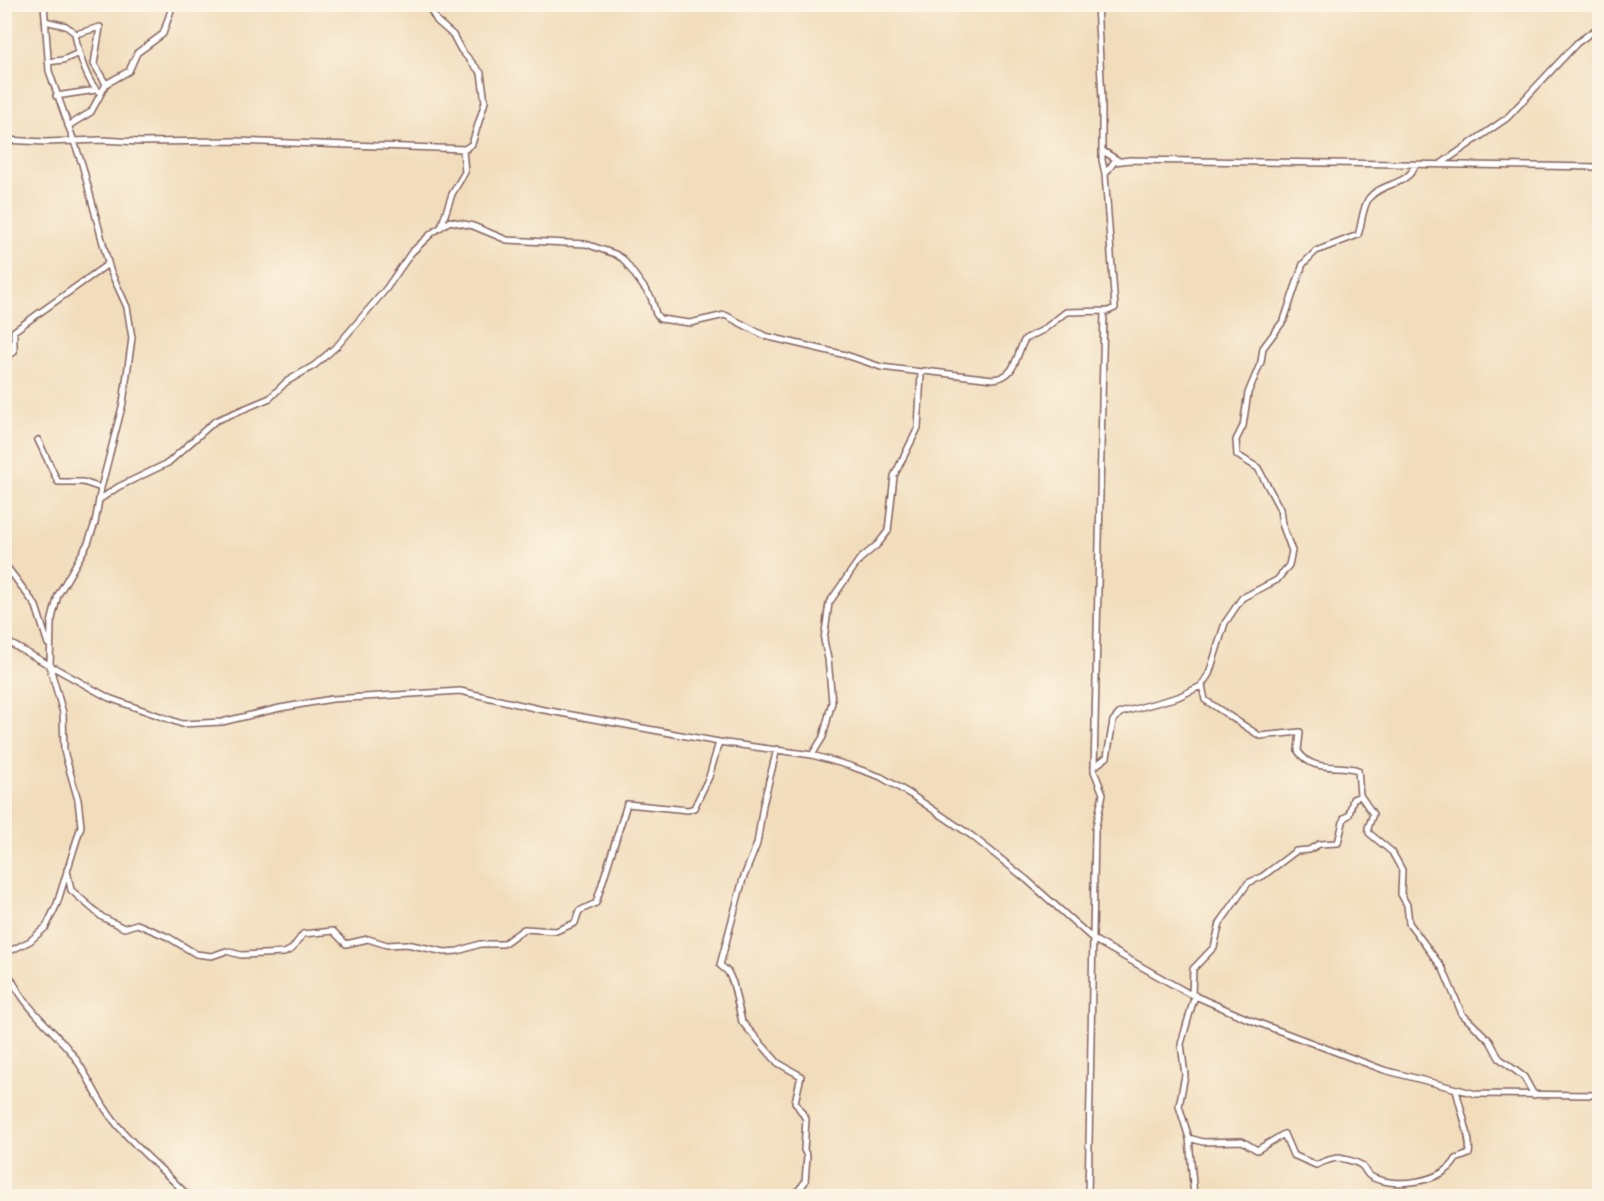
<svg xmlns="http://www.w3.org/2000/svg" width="1604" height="1201" font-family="'Balsamiq Sans',sans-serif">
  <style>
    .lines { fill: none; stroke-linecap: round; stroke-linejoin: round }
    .minor-casing { stroke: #84625e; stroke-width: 8 }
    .minor { stroke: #fff; stroke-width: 5 }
  </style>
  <rect width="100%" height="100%" fill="#fcf5e5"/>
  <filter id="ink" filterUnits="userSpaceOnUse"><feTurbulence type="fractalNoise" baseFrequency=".0167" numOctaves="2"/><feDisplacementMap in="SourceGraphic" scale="12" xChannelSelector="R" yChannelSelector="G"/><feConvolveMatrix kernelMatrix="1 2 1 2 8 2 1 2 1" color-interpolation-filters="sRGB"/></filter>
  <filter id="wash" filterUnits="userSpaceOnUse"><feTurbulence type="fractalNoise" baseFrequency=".008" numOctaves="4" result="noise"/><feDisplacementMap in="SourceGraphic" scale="24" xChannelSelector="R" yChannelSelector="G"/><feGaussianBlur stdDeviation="1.35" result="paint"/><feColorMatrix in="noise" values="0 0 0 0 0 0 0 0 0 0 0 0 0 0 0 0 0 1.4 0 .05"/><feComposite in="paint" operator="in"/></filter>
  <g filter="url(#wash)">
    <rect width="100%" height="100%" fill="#f1ddbc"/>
  </g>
  <g filter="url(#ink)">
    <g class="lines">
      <defs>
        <path id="minor" d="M 427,4 L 437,21 L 453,35 L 461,50 L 481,73 L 485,102 L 472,144 L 463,150 L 465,172 L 452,194 L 442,224
          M 45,21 L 66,26 L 76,34 L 100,27 L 94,64 L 106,84
          M 75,33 C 77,48 87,85 100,92
          M 48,62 L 63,60 L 79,53
          M 56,96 L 96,90
          M 68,126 L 91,112 L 106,84 L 129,71 L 137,53 L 163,34 L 173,4
          M 4,140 L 45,142 L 101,140 L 140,142 L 235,141 L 466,149
          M 1103,151 L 1119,161
          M 1442,163 L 1507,118 L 1577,43 L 1600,26
          M 1106,173 L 1114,162 L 1130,160 L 1600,167
          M 4,359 L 14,352 L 14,331 L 108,264
          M 38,440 L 58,482 L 83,482 L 101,488
          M 99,500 L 118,487 L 168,463 L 215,421 L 270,398 L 286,382 L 315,365 L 338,345 L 386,289 L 411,253 L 432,233 L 450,221 L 473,226 L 507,240 L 586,244 L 615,254 L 623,259 L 651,297 L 656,314 L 660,319 L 690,323 L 725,315 L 765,336 L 846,355 L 881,367 L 922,372
          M 4,563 L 36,606 L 48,644
          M 4,640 L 109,698 L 182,724 L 222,722 L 280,708 L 332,699 L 460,691 L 539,709 L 719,742 L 812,755 L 850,766 L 881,777 L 910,794 L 972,836 L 1027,880 L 1093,939 L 1186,992 L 1248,1019 L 1384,1070 L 1476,1094 L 1600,1095
          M 1202,685 L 1205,700 L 1260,736 L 1300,732 L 1298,751 C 1313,774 1338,763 1358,770 L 1360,795 L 1373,814 L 1368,828 L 1369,833 L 1392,852 L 1402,870 L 1401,894 L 1407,905 L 1409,923 L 1443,969 L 1462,1014 L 1490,1041 L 1499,1058 L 1524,1077 L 1534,1095
          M 777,749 L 763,805 L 757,844 L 743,879 L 720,965 L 728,972 L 733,983 L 742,1022 L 778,1063 L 801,1076 L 795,1102 L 806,1119 L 804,1150 L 807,1156 L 805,1182 L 794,1196
          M 812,755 L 823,737 L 832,702 L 828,659 L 824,640 L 829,603 L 859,560 L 878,544 L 888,531 L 894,476 L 918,428 L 921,374 L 924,371 L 993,379 C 1017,377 1015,356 1025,339 L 1043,330 L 1066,312 L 1108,311 L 1115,308 L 1105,174 L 1102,160 L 1102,99 L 1097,4
          M 1094,767 L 1107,757 L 1113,721 L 1120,713 L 1178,697 L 1201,686 L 1209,674 L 1225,623 L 1242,598 L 1277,580 L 1289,565 L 1292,551 L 1282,524 L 1280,509 L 1258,468 L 1237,455 L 1236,440 L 1243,426 L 1248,393 L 1261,362 L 1263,348 L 1284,320 L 1303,264 L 1316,251 L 1358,235 C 1362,224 1362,208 1369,198 C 1382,182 1408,186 1415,165
          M 67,870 L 71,890 L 102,917 L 124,928 L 137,924 L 168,937 L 196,954 L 212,956 L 226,951 L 241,955 L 284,953 L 292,949 L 303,934 L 333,931 L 346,944 L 368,939 L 387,945 L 407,944 L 445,952 L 458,951 L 480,944 L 503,944 L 524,929 L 556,931 L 575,923 L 579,911 L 596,903 L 627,804 L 688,810 L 694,808 L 709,777 L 719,742
          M 4,954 L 30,941 L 46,927 L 57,904 L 81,826 L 78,800 L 64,751 L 63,713 L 50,667 L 51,623 L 58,595 L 88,543 L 95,523 L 101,488 L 123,403 L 132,338 L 127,307 L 110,270 L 82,164 L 49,71 L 44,4
          M 4,964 C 23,1007 41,1017 70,1051 C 88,1073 96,1099 114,1121 C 136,1149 164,1170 188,1196
          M 1192,994 L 1193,969 L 1214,947 L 1220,923 L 1248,883 L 1263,876 L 1296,851 L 1309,850 L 1319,844 L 1338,843 L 1344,818 L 1349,815 L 1353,799 L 1360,796
          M 1189,1138 L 1203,1142 L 1242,1141 L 1257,1150 L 1284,1134 L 1293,1155 L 1316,1165 C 1323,1162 1331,1158 1339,1158 C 1345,1159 1356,1162 1361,1165 C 1365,1168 1366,1174 1370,1176 C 1392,1189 1444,1183 1456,1159 L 1469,1154 C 1472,1139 1459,1106 1456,1089
          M 1088,1196 L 1095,830 L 1103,794 L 1094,771 L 1104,311
          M 1194,1196 L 1189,1138 L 1179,1106 L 1185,1075 L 1181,1044 L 1195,995"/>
      </defs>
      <use href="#minor" class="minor-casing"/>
      <use href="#minor" class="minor"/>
    </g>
  </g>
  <rect width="1604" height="1201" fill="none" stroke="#fcf5e5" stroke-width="24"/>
</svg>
